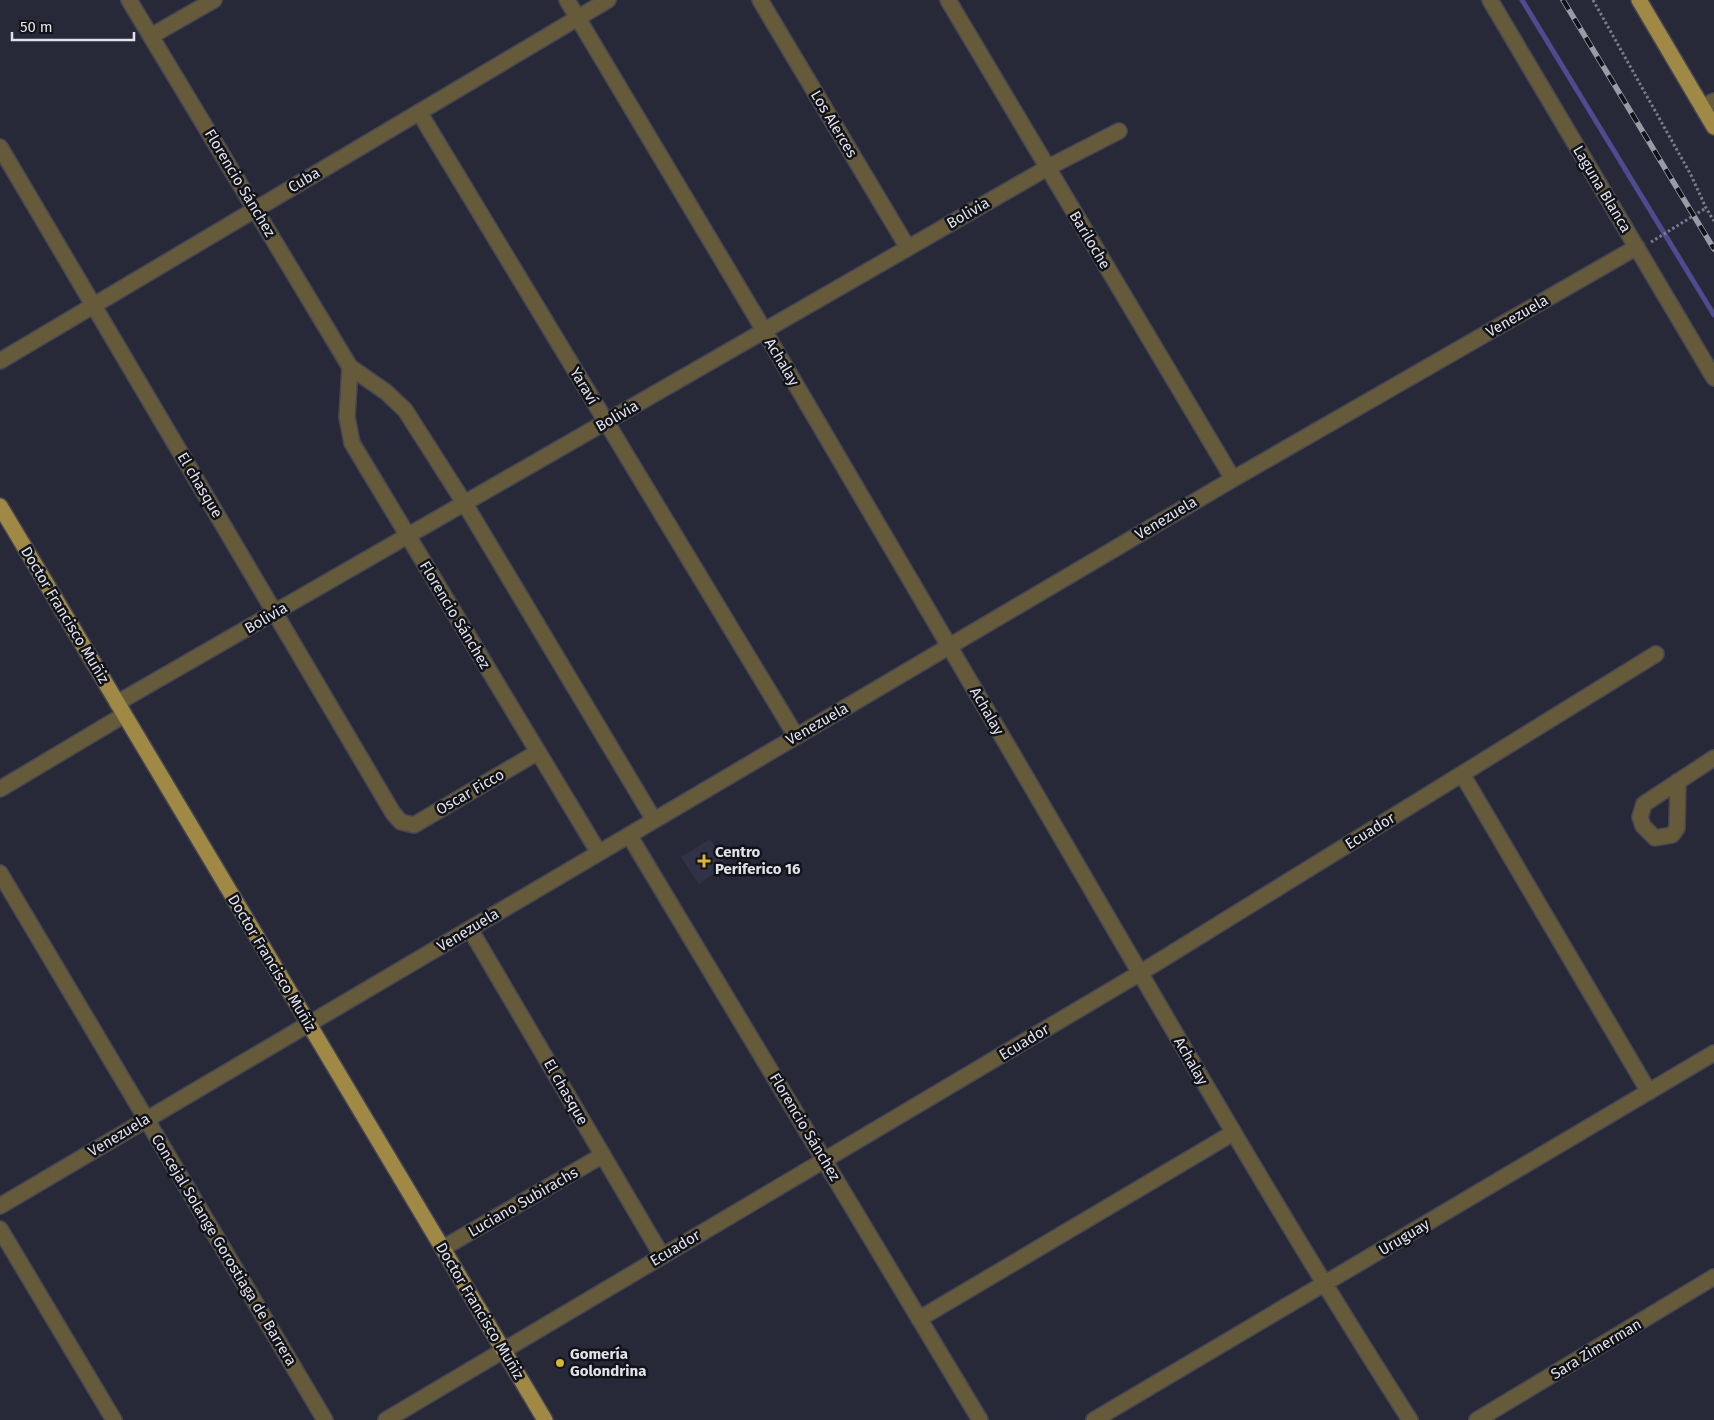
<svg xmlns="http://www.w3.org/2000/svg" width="1714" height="1420" font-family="'Fira Sans',sans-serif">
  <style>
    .built { fill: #323246 }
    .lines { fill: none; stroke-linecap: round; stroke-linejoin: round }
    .stream { stroke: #4e4b8f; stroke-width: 5 }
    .minor-casing { stroke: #454655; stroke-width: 18 }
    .major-casing { stroke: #454655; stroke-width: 18 }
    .path { stroke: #7b7c89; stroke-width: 3; stroke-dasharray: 2.5 2.5; stroke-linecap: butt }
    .minor { stroke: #655b3b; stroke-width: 15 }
    .major { stroke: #a08944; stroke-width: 15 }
    .rail-casing { stroke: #9a9ba7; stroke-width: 5.5 }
    .rail { stroke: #121219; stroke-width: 4; stroke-dasharray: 11; stroke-linecap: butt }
    .poi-dot { fill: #d9b334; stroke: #121219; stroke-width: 2 }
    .labels { text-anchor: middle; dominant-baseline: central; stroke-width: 5; stroke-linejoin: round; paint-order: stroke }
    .street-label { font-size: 15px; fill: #e0e1eb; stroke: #121219 }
    .poi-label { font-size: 15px; font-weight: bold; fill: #e0e1eb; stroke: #121219; text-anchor: start }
  </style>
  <rect width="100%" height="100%" fill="#282938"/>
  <path class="built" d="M 710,839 L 727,865 L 699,884 L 681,857 Z"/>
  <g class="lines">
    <path class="stream" d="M 1522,0 L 1714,315"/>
    <defs>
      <path id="minor" d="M 129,0 L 350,367 L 386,392 L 405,410 L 465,504 L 654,820
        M 567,0 C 721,256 873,514 1023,772 C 1150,989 1274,1208 1410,1420
        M 760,0 L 908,248
        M 948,0 L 1233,479
        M 1490,0 L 1714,378
        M 151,36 L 214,0
        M 1702,107 L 1714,101
        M 419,112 L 796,736
        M 0,147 L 393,813 L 401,822 L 414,825 L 538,752
        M 0,361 L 608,0
        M 350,367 L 347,417 L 352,443 L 599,853
        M 117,703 L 1047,168 L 1119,131
        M 1462,774 L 1649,1092
        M 1678,781 L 1677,828 L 1672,835 L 1655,838 L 1643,826 L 1640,817 L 1644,804 L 1714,758
        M 0,789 L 124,715
        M 629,835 L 980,1420
        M 0,873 L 325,1420
        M 470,929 L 662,1256
        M 0,1206 L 1233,479 L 1637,247
        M 0,1229 L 114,1420
        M 443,1248 L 603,1155
        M 919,1319 L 1233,1133
        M 386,1420 L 1140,973 L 1656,654
        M 1094,1420 L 1714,1053
        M 1477,1420 L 1714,1277"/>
      <path id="major" d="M 1639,0 L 1714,127
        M 0,506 L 545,1420"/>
    </defs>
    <use href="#minor" class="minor-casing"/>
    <use href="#major" class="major-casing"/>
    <path class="path" d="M 1593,0 L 1691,175 L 1706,208 L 1714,221
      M 1651,242 L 1706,208"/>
    <use href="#minor" class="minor"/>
    <use href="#major" class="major"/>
    <defs>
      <path id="rail" d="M 1563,0 L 1714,249"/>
    </defs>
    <use href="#rail" class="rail-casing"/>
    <use href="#rail" class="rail"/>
  </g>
  <g class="poi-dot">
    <path d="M701.5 853.5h5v5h5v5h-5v5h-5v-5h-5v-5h5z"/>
    <circle cx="560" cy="1363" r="5"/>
  </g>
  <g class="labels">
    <g class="street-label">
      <text transform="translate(834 124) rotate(59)">Los Alerces</text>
      <text transform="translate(304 180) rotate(-31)">Cuba</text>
      <text transform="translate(240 183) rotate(59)">Florencio Sánchez</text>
      <text transform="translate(1602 189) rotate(59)">Laguna Blanca</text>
      <text transform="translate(968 213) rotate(-30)">Bolivia</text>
      <text transform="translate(1090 240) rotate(59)">Bariloche</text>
      <text transform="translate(1517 316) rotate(-30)">Venezuela</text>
      <text transform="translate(782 362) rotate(59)">Achalay</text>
      <text transform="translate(584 386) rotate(59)">Yaraví</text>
      <text transform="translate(617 416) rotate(-30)">Bolivia</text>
      <text transform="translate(200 485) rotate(59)">El chasque</text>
      <text transform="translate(1166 518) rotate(-31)">Venezuela</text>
      <text transform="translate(65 615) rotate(59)">Doctor Francisco Muñiz</text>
      <text transform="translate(455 615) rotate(59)">Florencio Sánchez</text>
      <text transform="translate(266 618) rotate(-30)">Bolivia</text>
      <text transform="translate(987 711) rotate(60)">Achalay</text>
      <text transform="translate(817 724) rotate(-30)">Venezuela</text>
      <text transform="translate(470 792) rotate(-30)">Oscar Ficco</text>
      <text transform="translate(1370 831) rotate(-32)">Ecuador</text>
      <text transform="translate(468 930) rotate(-31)">Venezuela</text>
      <text transform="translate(272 963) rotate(59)">Doctor Francisco Muñiz</text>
      <text transform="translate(1024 1042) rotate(-31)">Ecuador</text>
      <text transform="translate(1191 1061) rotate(60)">Achalay</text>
      <text transform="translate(566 1092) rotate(60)">El chasque</text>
      <text transform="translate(805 1127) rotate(59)">Florencio Sánchez</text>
      <text transform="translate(119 1135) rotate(-31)">Venezuela</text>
      <text transform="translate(523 1202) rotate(-30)">Luciano Subirachs</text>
      <text transform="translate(1404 1237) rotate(-31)">Uruguay</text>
      <text transform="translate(675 1248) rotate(-31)">Ecuador</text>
      <text transform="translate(224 1250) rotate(59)">Concejal Solange Gorostiaga de Barrera</text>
      <text transform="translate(480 1311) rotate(59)">Doctor Francisco Muñiz</text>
      <text transform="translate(1596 1349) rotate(-31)">Sara Zimerman</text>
    </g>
    <g class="poi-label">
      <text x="715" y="852">Centro<tspan x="715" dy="17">Periferico 16</tspan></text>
      <text x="570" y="1354">Gomería<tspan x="570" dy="17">Golondrina</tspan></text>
    </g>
  </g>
  <path d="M12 32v8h122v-8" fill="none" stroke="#e0e1eb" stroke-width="2.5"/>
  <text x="20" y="32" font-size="15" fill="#e0e1eb" stroke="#121219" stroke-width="4" paint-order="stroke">50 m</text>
</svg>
